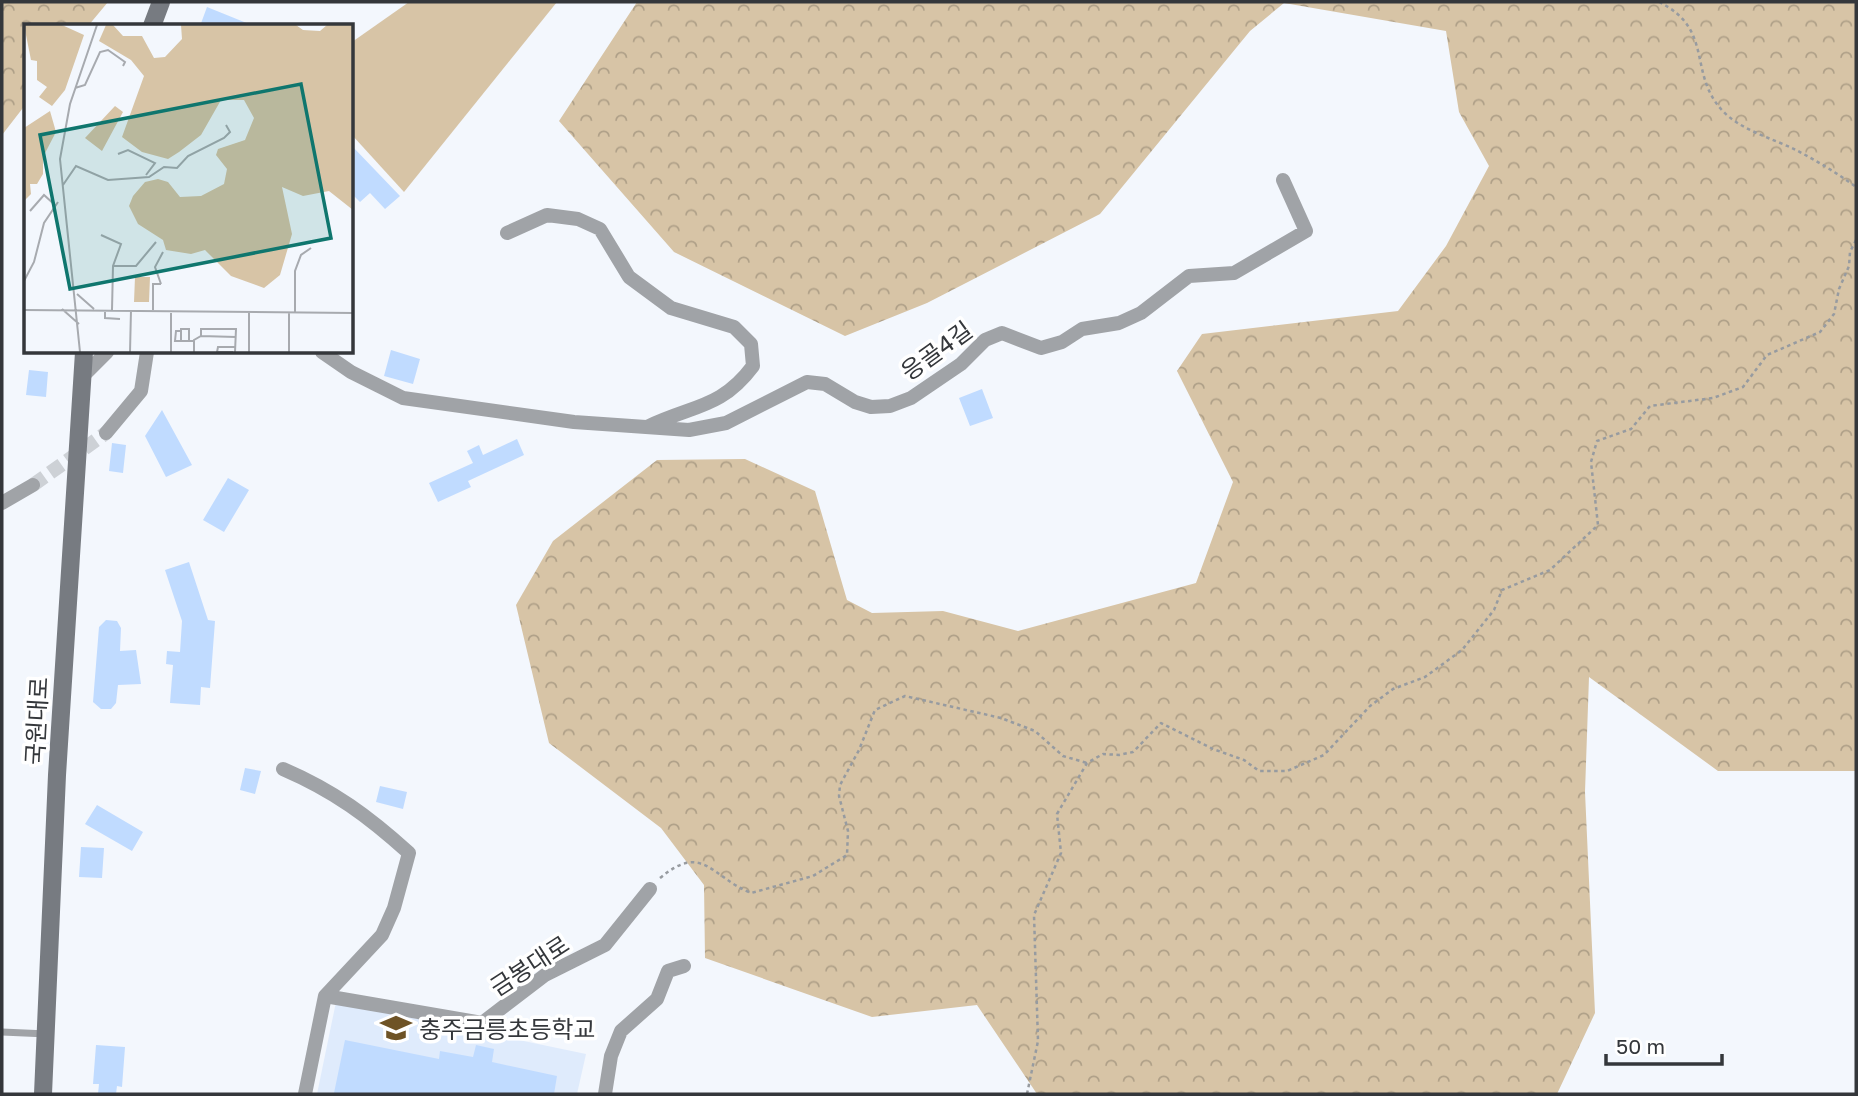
<svg xmlns="http://www.w3.org/2000/svg" width="1858" height="1096" font-family="'Golos Text','Noto Sans KR',sans-serif">
  <style>
    .built { fill: #dfebfc }
    .grass { fill: #d7c4a6 }
    .forest { fill: url(#forest-crowns) }
    .building { fill: #c0dbff }
    .lines { fill: none; stroke-linecap: round; stroke-linejoin: round }
    .street-tunnel { stroke: #cdd1d6; stroke-width: 14; stroke-dasharray: 14 7; stroke-linecap: butt }
    .path { stroke: #979ba0; stroke-width: 2.5; stroke-dasharray: 3.5 3.5; stroke-linecap: butt }
    .lane { stroke: #a0a3a7; stroke-width: 7 }
    .street { stroke: #a0a3a7; stroke-width: 14 }
    .secondary { stroke: #777b81; stroke-width: 18 }
    .labels { text-anchor: middle; dominant-baseline: central; stroke-width: 7; stroke-linejoin: round; paint-order: stroke }
    .street-label { font-size: 24px; fill: #34373b; stroke: #fff }
    .poi-label { font-size: 24px; fill: #34373b; stroke: #fff; text-anchor: start }
    .inset-road { fill: none; stroke: #a7aaaf; stroke-width: 2 }
    .view { fill: #0f766e; fill-opacity: 0.15; stroke: #0f766e; stroke-width: 3.5 }
    .inset-edge { fill: none; stroke: #34373b; stroke-width: 3.5 }
  </style>
  <defs>
    <pattern id="forest-crowns" width="20" height="18" patternUnits="userSpaceOnUse" patternTransform="scale(1.75)"><rect width="20" height="18" fill="#d7c4a6"/><path d="M2 6a3 3 0 1 1 6 0M12 15a3 3 0 1 1 6 0" fill="none" stroke="#afa088"/></pattern>
  </defs>
  <rect width="100%" height="100%" fill="#f3f7fd"/>
  <path class="built" d="M 336,1002 L 586,1054 L 577,1094 L 317,1094 Z"/>
  <path class="grass" d="M 409,2 L 557,2 L 404,192 L 352,135 L 352,42 Z"/>
  <path class="forest" d="M 2,2 L 108,2 L 88,26 L 26,26 L 26,104 L 2,135 Z
    M 637,2 L 1856,2 L 1856,771 L 1718,771 L 1589,677 L 1585,792 L 1595,1013 L 1557,1094 L 1037,1094 L 977,1005 L 872,1017 L 705,958 L 704,885 L 661,828 L 549,743 L 516,605 L 553,541 L 657,460 L 745,459 L 815,491 L 847,600 L 872,613 L 943,611 L 1018,631 L 1196,583 L 1233,482 L 1177,371 L 1202,334 L 1398,311 L 1446,246 L 1489,166 L 1459,112 L 1446,31 L 1284,3 L 1250,31 L 1100,214 L 927,303 L 845,336 L 674,252 L 559,121 Z"/>
  <path class="building" d="M 207,7 L 254,26 L 200,26 Z
    M 352,146 L 400,196 L 385,209 L 370,193 L 360,202 L 352,194 Z
    M 391,350 L 420,359 L 413,384 L 384,376 Z
    M 29,370 L 48,372 L 46,397 L 26,395 Z
    M 982,389 L 993,418 L 970,426 L 959,398 Z
    M 162,410 L 192,465 L 166,477 L 145,436 Z
    M 517,439 L 524,455 L 468,481 L 471,487 L 438,502 L 429,483 L 473,463 L 467,451 L 479,445 L 483,455 Z
    M 112,443 L 126,445 L 123,473 L 109,471 Z
    M 228,478 L 249,490 L 224,532 L 203,520 Z
    M 189,562 L 208,620 L 215,621 L 210,688 L 201,687 L 200,705 L 170,703 L 173,665 L 166,664 L 167,651 L 180,652 L 182,621 L 165,570 Z
    M 106,620 L 117,621 L 121,628 L 120,651 L 136,650 L 141,684 L 118,685 L 116,703 L 111,709 L 101,709 L 93,702 L 99,627 Z
    M 245,768 L 261,771 L 255,794 L 240,790 Z
    M 380,786 L 407,792 L 403,809 L 376,802 Z
    M 97,805 L 143,832 L 132,851 L 85,824 Z
    M 81,847 L 104,848 L 102,878 L 79,877 Z
    M 345,1040 L 439,1059 L 440,1051 L 473,1057 L 476,1045 L 494,1049 L 492,1062 L 557,1076 L 554,1094 L 334,1093 Z
    M 96,1045 L 125,1047 L 122,1087 L 117,1086 L 116,1094 L 98,1094 L 99,1084 L 93,1084 Z"/>
  <g class="lines">
    <path class="street-tunnel" d="M 33,485 L 106,433"/>
    <path class="path" d="M 1659,2 C 1714,29 1688,72 1721,109 C 1739,130 1772,138 1796,150 C 1817,161 1837,173 1856,187
      M 660,878 C 703,842 711,877 751,893 L 813,876 L 847,855 L 848,831 L 839,796 L 840,785 L 859,750 L 875,710 L 905,696 L 1001,718 L 1035,731 L 1063,756 L 1087,763
      M 1027,1094 L 1038,1041 L 1034,915 L 1061,853 L 1057,814 L 1087,763 L 1103,754 L 1119,755 L 1133,752 L 1161,723 L 1213,749 L 1244,760 L 1259,771 L 1287,771 L 1324,755 L 1370,706 L 1393,689 L 1425,677 L 1462,650 L 1494,610 L 1502,590 L 1550,570 L 1598,525 L 1591,462 L 1597,441 L 1631,429 L 1650,406 L 1713,398 L 1743,387 L 1767,355 L 1820,332 L 1834,314 L 1839,289 L 1849,266 L 1850,252 L 1856,240"/>
    <path class="lane" d="M 2,1032 L 47,1034"/>
    <path class="street" d="M 507,233 L 547,215 L 578,219 L 600,229 L 629,277 L 671,308 L 734,327 L 751,344 L 753,366 C 721,409 692,405 647,427
      M 322,352 L 351,372 L 403,398 L 574,422 L 689,430 L 726,423 L 807,382 L 825,384 L 855,402 L 871,407 L 890,406 L 911,398 L 961,364 L 985,340 L 1002,333 L 1041,348 L 1062,342 L 1082,329 L 1119,323 L 1141,313 L 1189,276 L 1234,273 L 1306,231 L 1283,180
      M 81,378 L 107,352
      M 106,433 L 141,391 L 147,352
      M 2,503 L 33,485
      M 283,769 C 334,791 368,816 409,853 L 394,908 L 382,935 L 325,996 L 305,1094
      M 325,996 L 482,1023 L 545,975 L 605,945 L 650,889
      M 605,1094 L 611,1056 L 621,1031 L 657,999 L 668,971 L 684,966"/>
    <path class="secondary" d="M 152,26 L 161,2
      M 43,1094 L 57,775 L 84,352"/>
  </g>
  <defs>
    <symbol id="school-bare" viewBox="-9 -9 18 18"><path d="M0-5L7-2L0 1L-7-2ZM-4 1L0 2.5L4 1V4Q0 6-4 4Z" fill="#6e5326" stroke="#fff" stroke-width="2.5" paint-order="stroke"/></symbol>
  </defs>
  <g fill-rule="evenodd">
    <use href="#school-bare" x="374" y="1006" width="44" height="44"/>
  </g>
  <g class="labels">
    <g class="street-label">
      <text transform="translate(936 350) rotate(-36)">응골4길</text>
      <text transform="translate(36 721) rotate(-87)">국원대로</text>
      <text transform="translate(529 965) rotate(-33)">금봉대로</text>
    </g>
    <g class="poi-label">
      <text x="419" y="1028">충주금릉초등학교</text>
    </g>
  </g>
  <g transform="translate(24 24)">
    <rect width="329" height="329" fill="#f3f7fd"/>
    <path d="M 91,82 L 99,88 L 78,127 L 61,114 ZM 111,253 L 126,253 L 125,278 L 110,278 Z" fill="#d7c4a6"/>
    <path d="M 0,1 L 38,1 L 60,11 L 41,66 L 28,82 L 15,73 L 23,63 L 13,56 L 13,37 L 7,36 ZM 82,1 L 89,1 L 99,12 L 118,12 L 130,34 L 141,33 L 158,15 L 157,1 L 272,1 L 279,6 L 296,7 L 303,1 L 329,1 L 329,186 L 305,167 L 279,172 L 258,163 L 268,210 L 256,251 L 240,264 L 207,252 L 181,226 L 167,230 L 142,226 L 139,216 L 114,200 L 105,182 L 109,172 L 121,158 L 134,155 L 144,158 L 156,173 L 177,172 L 200,160 L 203,145 L 192,131 L 194,125 L 221,116 L 230,94 L 220,76 L 197,76 L 177,111 L 155,128 L 144,135 L 118,128 L 98,113 L 120,52 L 107,36 L 75,17 ZM 26,87 L 32,108 L 19,133 L 19,150 L 13,160 L 6,160 L 7,170 L 0,177 L 0,104 Z" fill="#d7c4a6"/>
    <path class="inset-road" d="M 51,64 L 61,61 L 76,28 L 84,26 L 101,38 L 99,42M 94,130 L 104,126 L 131,139 L 122,151M 39,161 L 52,142 L 84,156 L 125,153 L 140,143 L 153,144 L 164,132 L 200,114 L 206,108 L 202,101M 6,187 L 20,171 L 31,181M 77,211 L 97,220 L 89,242 L 88,286M 90,242 L 112,242 L 132,218M 0,257 L 10,238 L 20,199 L 34,178M 137,260 L 131,243 L 139,228M 53,270 L 70,285M 38,285 L 55,300M 0,286 L 329,289M 81,286 L 81,294 L 96,295M 129,286 L 129,260 L 137,260M 271,288 L 271,247 L 277,231 L 287,224M 157,307 L 152,307 L 151,317 L 170,317M 177,312 L 177,305 L 212,305 L 211,328M 157,317 L 157,305 L 165,305 L 165,317M 56,328 L 36,135 L 46,80 L 73,1M 106,328 L 107,286M 147,328 L 147,287M 170,328 L 170,316 L 177,312 L 212,313M 209,328 L 193,328 L 194,323 L 212,323M 225,328 L 225,288M 265,328 L 265,288"/>
    <path class="view" d="M 277,60 L 307,214 L 46,265 L 16,111 Z"/>
    <rect width="329" height="329" class="inset-edge"/>
  </g>
  <rect width="1858" height="1096" fill="none" stroke="#34373b" stroke-width="7"/>
  <path d="M1606 1054v10h116v-10" fill="none" stroke="#34373b" stroke-width="3.5"/>
  <text x="1616" y="1054" font-size="21" fill="#34373b" stroke="#ffffff" stroke-width="5" paint-order="stroke">50 m</text>
</svg>
